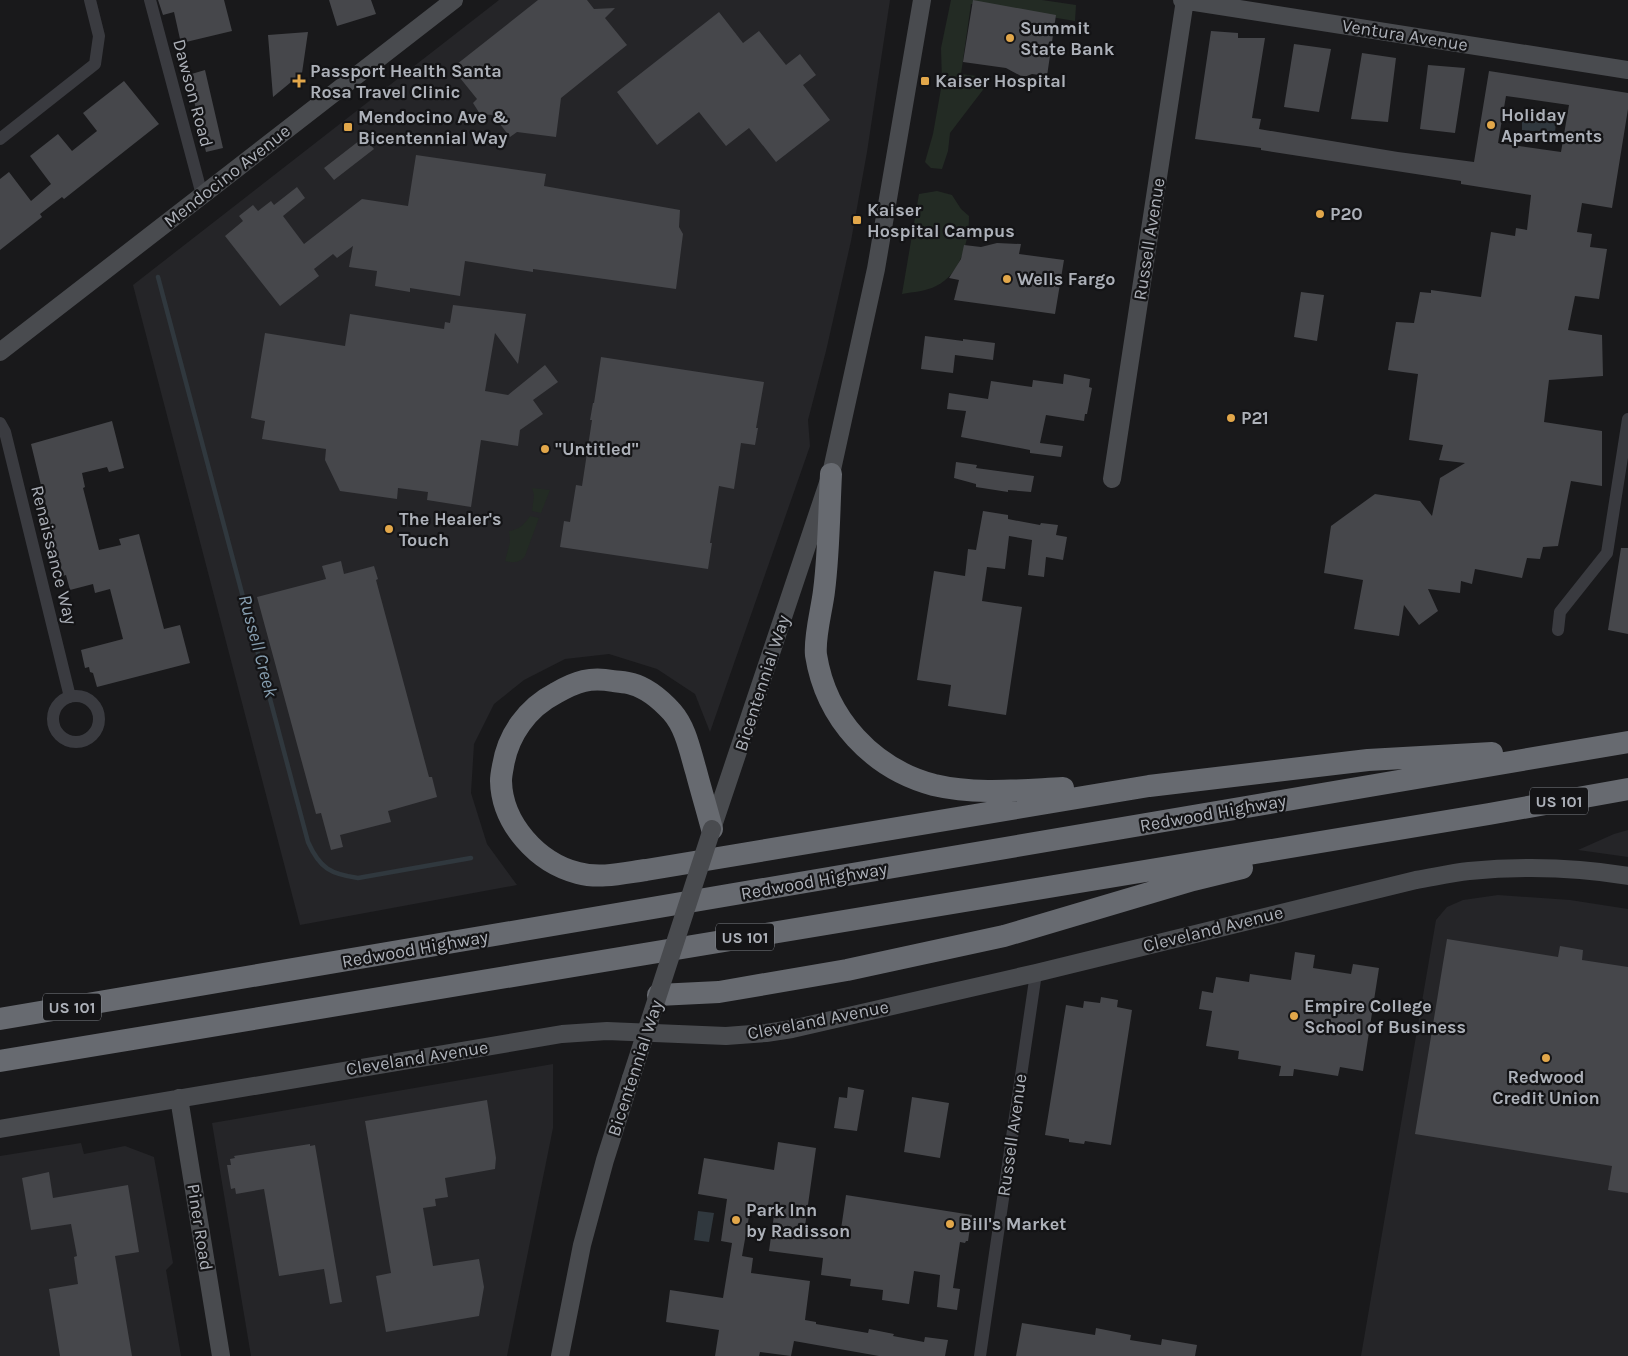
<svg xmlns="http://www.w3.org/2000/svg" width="1628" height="1356" font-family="Karla,sans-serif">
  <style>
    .built { fill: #252528 }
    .green { fill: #232b24 }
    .water { fill: #30383e }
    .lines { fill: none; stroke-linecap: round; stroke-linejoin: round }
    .stream { stroke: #30383e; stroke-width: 4.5 }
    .building { fill: #46474b; fill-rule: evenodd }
    .street { stroke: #3a3b40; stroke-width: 12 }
    .secondary { stroke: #494b4f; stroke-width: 18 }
    .highway { stroke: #676a70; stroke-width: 22 }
    .secondary-bridge { stroke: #494b4f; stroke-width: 18 }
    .poi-dot { fill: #e2a74a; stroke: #141416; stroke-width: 2 }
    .labels { text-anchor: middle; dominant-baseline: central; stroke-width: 4.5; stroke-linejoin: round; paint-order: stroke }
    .shield { fill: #141416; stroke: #7f8288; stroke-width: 1 }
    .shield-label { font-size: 16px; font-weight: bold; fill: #adb1b9 }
    .poi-label { font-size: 18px; font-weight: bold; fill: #adb1b9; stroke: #141416; text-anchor: start }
    .street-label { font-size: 18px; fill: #adb1b9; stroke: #141416 }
    .water-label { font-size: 19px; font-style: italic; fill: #879fb1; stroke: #141416 }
  </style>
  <rect width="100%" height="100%" fill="#19191b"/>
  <path class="built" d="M 499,0 L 890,0 L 867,152 L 851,241 L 826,351 L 808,420 L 810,446 L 710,732 L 695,694 L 657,669 L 609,654 L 565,659 L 524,680 L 494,704 L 474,744 L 471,793 L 487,844 L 517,885 L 300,925 L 133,285 Z
    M 1628,830 L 1628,857 L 1578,850 L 1614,834 Z
    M 1498,895 L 1570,900 L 1628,909 L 1628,1356 L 1361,1356 L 1436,920 L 1447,907 L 1463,900 Z
    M 553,1064 L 553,1128 L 507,1356 L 251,1356 L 212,1123 Z
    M 81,1143 L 84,1154 L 125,1146 L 154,1157 L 173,1263 L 166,1270 L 181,1356 L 0,1356 L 0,1156 Z"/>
  <path class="green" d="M 951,0 L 1042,0 L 1076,5 L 1075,21 L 971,4 L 961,74 L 992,78 L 950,133 L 948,151 L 942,169 L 931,168 L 925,162 L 933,134 L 942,83 L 941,48 Z
    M 937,191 L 952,195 L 961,209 L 969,216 C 969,241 961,274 936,286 C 927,291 913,292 902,294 L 919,194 Z
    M 532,488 L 550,490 L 541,513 L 532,511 L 534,495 Z
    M 530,516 L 539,518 L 525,556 C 520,563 513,563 505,561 L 510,542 L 509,531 C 518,530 525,524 530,516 Z"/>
  <path class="water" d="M 1525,114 L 1556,122 L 1555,133 L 1522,130 L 1522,119 L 1524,119 Z
    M 698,1211 L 714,1213 L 709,1242 L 694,1240 Z"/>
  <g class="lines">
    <path class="stream" d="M 158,277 L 308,842 C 320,869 331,874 358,878 L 471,858"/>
  </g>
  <path class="building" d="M 158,0 L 224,0 L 232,31 L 186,42 L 185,38 L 180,39 L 174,12 L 163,15 Z
    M 329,0 L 371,0 L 376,14 L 337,26 Z
    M 538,0 L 587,0 L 594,9 L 615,8 L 605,18 L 627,45 L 561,98 L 556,137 L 517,132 L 510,137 L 493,115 L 480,114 L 473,103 L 477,99 L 452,68 Z
    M 973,0 L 1056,15 L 1047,76 L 1032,74 L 1027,76 L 1021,76 L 1006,68 L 963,62 Z
    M 719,12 L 743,43 L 759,31 L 786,65 L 800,54 L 816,75 L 803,85 L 830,120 L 776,162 L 749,128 L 726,146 L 699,112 L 657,145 L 617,92 Z
    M 1211,31 L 1238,33 L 1238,38 L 1265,38 L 1252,118 L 1261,119 L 1259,129 L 1398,152 L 1474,162 L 1489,71 L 1628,93 L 1628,109 L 1612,208 L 1582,203 L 1577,232 L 1592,234 L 1590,247 L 1607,249 L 1599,299 L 1575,296 L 1568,330 L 1602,335 L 1603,376 L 1549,380 L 1544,422 L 1602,431 L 1602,486 L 1571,481 L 1558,546 L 1543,547 L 1540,559 L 1527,558 L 1522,578 L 1475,569 L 1472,584 L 1461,581 L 1460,593 L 1428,589 L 1438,611 L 1419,625 L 1404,605 L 1399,636 L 1354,629 L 1363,580 L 1324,573 L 1331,526 L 1375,494 L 1420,501 L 1432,516 L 1440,478 L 1465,463 L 1439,460 L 1443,445 L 1409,440 L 1418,374 L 1388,370 L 1396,322 L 1414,323 L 1420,292 L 1431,293 L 1431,290 L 1481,297 L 1491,232 L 1515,236 L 1516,228 L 1527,230 L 1531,195 L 1461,184 L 1461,181 L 1261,150 L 1261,148 L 1195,139 ZM 1506,96 L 1569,105 L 1561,152 L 1498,143 Z
    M 308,32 L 302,73 L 273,97 L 268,35 Z
    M 1294,44 L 1331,49 L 1319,112 L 1284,107 Z
    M 1362,53 L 1396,58 L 1388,122 L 1351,119 Z
    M 1428,65 L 1465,68 L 1455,133 L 1420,129 Z
    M 205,70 L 223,148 L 206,152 L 188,75 Z
    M 124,81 L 159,124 L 64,199 L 62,197 L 40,214 L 42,217 L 0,250 L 0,179 L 9,172 L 31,201 L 51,184 L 30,156 L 58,134 L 72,151 L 97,131 L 83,113 Z
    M 364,137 L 374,149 L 334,180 L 324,168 Z
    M 416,155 L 546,174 L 544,186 L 680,210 L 679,227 L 683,234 L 676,289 L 533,269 L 533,272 L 465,261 L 460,296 L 410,288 L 410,292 L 375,286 L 377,271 L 349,267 L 353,246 L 337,258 L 333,254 L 314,269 L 319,276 L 280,306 L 225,236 L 243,221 L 239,216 L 253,205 L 258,211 L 271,201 L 274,205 L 297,187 L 305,198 L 283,216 L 304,244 L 362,199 L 408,206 Z
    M 997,243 L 1021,244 L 1019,254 L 1064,260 L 1055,314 L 954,300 L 959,280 L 949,278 L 961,259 L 964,245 L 981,247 Z
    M 1301,292 L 1324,295 L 1317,341 L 1294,337 Z
    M 453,305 L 526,314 L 518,364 L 495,333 L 485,391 L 508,395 L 545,365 L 558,382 L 533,400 L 543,414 L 520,430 L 518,446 L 481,440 L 471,507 L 427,500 L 428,492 L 398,488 L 397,499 L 340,491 L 325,460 L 326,449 L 262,439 L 265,421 L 251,418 L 265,333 L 345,346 L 350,314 L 444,329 L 445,322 L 450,323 Z
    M 925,336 L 963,341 L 963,339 L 995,343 L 993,360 L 955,355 L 953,373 L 921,369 Z
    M 601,357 L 764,382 L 756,428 L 758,428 L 755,445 L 741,443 L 734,489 L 719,486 L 710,543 L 712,543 L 708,569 L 560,547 L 564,521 L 570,522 L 576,485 L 582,486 L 592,420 L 590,420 L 593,403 L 594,403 Z
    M 1064,374 L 1090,379 L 1089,387 L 1092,388 L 1087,414 L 1085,414 L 1084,421 L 1046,415 L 1040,443 L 1063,446 L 1061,457 L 1030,453 L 1030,450 L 961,437 L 966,411 L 947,409 L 949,393 L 988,399 L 991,381 L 1032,387 L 1033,380 L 1063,384 Z
    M 112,421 L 124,468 L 109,472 L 107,467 L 82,473 L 85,487 L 83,488 L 99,550 L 121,545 L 119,539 L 139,534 L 164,629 L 180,625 L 190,663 L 97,687 L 93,673 L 90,672 L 89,667 L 85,668 L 81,650 L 123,639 L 110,589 L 95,593 L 93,584 L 70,590 L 66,575 L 63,576 L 31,444 Z
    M 956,462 L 977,465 L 976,468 L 1034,476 L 1031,492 L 1008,490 L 1008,492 L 976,487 L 976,484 L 954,478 Z
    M 983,511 L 1008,515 L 1008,519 L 1040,525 L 1041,523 L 1058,525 L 1056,535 L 1067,537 L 1063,560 L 1046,557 L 1044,577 L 1028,575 L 1032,540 L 1009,536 L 1005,569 L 987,567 L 982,601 L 1022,607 L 1006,715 L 948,706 L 951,685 L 917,680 L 934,571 L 965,576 L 968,549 L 976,550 Z
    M 1621,548 L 1628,548 L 1628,634 L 1608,630 Z
    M 341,561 L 344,574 L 374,566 L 378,579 L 376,580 L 429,777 L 432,777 L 437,797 L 388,811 L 391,822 L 340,835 L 343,847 L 331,850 L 321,813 L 316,814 L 257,597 L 326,579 L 322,566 Z
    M 1447,939 L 1558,957 L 1560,946 L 1583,950 L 1582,960 L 1628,967 L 1628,1193 L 1608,1190 L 1612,1166 L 1415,1134 Z
    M 1295,952 L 1315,955 L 1313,968 L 1351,974 L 1353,964 L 1379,968 L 1363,1071 L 1340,1067 L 1338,1076 L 1294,1069 L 1293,1076 L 1279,1076 L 1281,1066 L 1238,1059 L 1239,1051 L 1206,1046 L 1212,1011 L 1199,1009 L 1202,991 L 1213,993 L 1216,977 L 1249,982 L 1250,974 L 1291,980 Z
    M 1101,997 L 1118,1000 L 1117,1007 L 1132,1010 L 1111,1145 L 1085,1141 L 1084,1144 L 1069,1142 L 1069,1139 L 1045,1135 L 1066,1005 L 1083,1008 L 1084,1001 L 1100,1003 Z
    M 848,1087 L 864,1090 L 857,1131 L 834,1128 L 839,1097 L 847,1098 Z
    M 912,1097 L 949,1103 L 940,1158 L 904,1152 Z
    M 487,1100 L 496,1158 L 495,1169 L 445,1178 L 448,1197 L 435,1199 L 436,1206 L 423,1208 L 433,1266 L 479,1259 L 484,1287 L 479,1316 L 386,1332 L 376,1276 L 391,1273 L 365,1121 Z
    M 778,1142 L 816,1148 L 804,1233 L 826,1237 L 827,1234 L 840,1236 L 846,1195 L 972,1215 L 968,1241 L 966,1241 L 965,1243 L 960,1242 L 953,1288 L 960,1289 L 957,1310 L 937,1307 L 940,1275 L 914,1271 L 909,1304 L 882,1300 L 883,1290 L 850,1286 L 851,1279 L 821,1275 L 823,1258 L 769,1251 L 774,1215 L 750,1211 L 742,1256 L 753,1258 L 751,1273 L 810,1281 L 805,1320 L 816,1322 L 816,1324 L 868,1333 L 869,1329 L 894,1334 L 893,1336 L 924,1342 L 925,1337 L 948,1340 L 945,1356 L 879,1356 L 794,1341 L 791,1356 L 760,1352 L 759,1356 L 715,1356 L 719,1330 L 666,1322 L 670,1290 L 723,1298 L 732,1243 L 721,1241 L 727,1199 L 698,1194 L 704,1158 L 774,1170 Z
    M 310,1144 L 310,1146 L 315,1145 L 342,1302 L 330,1304 L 324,1269 L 279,1276 L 264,1189 L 236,1194 L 235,1188 L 231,1189 L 227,1165 L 231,1165 L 230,1159 L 235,1158 L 234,1156 Z
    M 49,1172 L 53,1198 L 128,1185 L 139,1252 L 115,1256 L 132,1356 L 60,1356 L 49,1289 L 78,1284 L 74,1257 L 77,1256 L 71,1224 L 31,1230 L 22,1178 Z
    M 1022,1323 L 1095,1335 L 1096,1328 L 1131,1335 L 1130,1340 L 1161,1345 L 1162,1339 L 1197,1345 L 1195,1356 L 1016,1356 Z"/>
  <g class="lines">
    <path class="street" d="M 150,0 L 202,195
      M 0,139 L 95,64 L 99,36 L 90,0
      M 0,423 L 5,432 L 70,697
      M 1558,630 L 1560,612 L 1607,553 L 1628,419
      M53 719a23 23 0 1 1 46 0a23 23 0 1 1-46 0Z
      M 980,1356 L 1036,973"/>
    <path class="secondary" d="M 1182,0 L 1628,70
      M 0,352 L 454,0
      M 1112,479 L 1185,0
      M 712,829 L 831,474 L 876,269 L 922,0
      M 179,1098 L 221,1356
      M 0,1129 L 562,1034 L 607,1031 L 726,1036 L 766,1033 L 792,1029 L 1036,973 L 1416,880 C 1434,877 1451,873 1469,871 C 1523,866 1575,867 1628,876
      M 560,1356 L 582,1245 L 605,1160 L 631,1078"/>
    <path class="highway" d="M 831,474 C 829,513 829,552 824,591 C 822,609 814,637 816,655 C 826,719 873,769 934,785 C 976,795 1021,790 1063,788
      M 712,829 C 707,810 701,790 696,771 C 690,751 686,728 672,712 C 662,701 647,688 632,684 C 626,682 619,682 613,681 C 590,677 577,681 556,693 C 527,708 508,735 503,766 C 502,771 501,776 501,781 C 502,824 538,863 578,873 C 600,879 624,873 646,870 L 1149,786 L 1368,760 L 1492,753
      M 658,995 L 719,992 L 847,970 L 1004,936 L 1193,880 L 1242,868
      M 0,1019 L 1628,742
      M 0,1061 L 1489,814 L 1628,789"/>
    <path class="secondary-bridge" d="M 631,1078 L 712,829"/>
  </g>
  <g class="poi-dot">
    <circle cx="1010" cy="38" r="5"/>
    <path d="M296.5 73.5h5v5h5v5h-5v5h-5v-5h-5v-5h5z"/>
    <rect x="920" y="76" width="10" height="10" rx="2.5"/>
    <circle cx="1491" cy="125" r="5"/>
    <rect x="343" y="122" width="10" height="10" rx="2.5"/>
    <circle cx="1320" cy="214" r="5"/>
    <rect x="852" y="215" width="10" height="10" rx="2.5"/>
    <circle cx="1007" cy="279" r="5"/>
    <circle cx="1231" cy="418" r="5"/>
    <circle cx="545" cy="449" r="5"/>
    <circle cx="389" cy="529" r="5"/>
    <circle cx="1294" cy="1016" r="5"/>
    <circle cx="1546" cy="1058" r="5"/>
    <circle cx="736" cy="1220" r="5"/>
    <circle cx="950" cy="1224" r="5"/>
  </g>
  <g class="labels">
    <g class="shield">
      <rect x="1530" y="787.5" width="58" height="27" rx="4"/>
      <rect x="716" y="923.5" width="58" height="27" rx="4"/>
      <rect x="43" y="993.5" width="58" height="27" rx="4"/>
    </g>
    <g class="shield-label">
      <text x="1559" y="801">US 101</text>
      <text x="745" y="937">US 101</text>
      <text x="72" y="1007">US 101</text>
    </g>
    <g class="poi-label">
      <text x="1020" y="28">Summit<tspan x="1020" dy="21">State Bank</tspan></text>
      <text x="310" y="71">Passport Health Santa<tspan x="310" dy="21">Rosa Travel Clinic</tspan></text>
      <text x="935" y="81">Kaiser Hospital</text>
      <text x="1501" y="115">Holiday<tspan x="1501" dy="21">Apartments</tspan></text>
      <text x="358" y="117">Mendocino Ave &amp;<tspan x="358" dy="21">Bicentennial Way</tspan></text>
      <text x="867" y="210">Kaiser<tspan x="867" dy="21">Hospital Campus</tspan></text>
      <text x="1330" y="214">P20</text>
      <text x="1017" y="279">Wells Fargo</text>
      <text x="1241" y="418">P21</text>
      <text x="555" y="449">"Untitled"</text>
      <text x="399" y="519">The Healer's<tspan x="399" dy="21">Touch</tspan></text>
      <text x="1304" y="1006">Empire College<tspan x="1304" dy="21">School of Business</tspan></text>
      <text x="1546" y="1077" text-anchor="middle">Redwood<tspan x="1546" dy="21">Credit Union</tspan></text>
      <text x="746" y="1210">Park Inn<tspan x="746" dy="21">by Radisson</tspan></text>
      <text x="960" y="1224">Bill's Market</text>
    </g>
    <g class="street-label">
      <text transform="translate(1405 35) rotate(9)">Ventura Avenue</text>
      <text transform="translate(193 93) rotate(75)">Dawson Road</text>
      <text transform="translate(227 176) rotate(-38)">Mendocino Avenue</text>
      <text transform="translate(1149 239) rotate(-81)">Russell Avenue</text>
      <text transform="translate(54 555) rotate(76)">Renaissance Way</text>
      <text transform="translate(762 683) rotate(-72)">Bicentennial Way</text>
      <text transform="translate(1213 813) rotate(-10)">Redwood Highway</text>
      <text transform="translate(814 881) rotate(-10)">Redwood Highway</text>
      <text transform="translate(1213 929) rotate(-14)">Cleveland Avenue</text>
      <text transform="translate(415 949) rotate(-10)">Redwood Highway</text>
      <text transform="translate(818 1020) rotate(-11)">Cleveland Avenue</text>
      <text transform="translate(417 1058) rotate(-9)">Cleveland Avenue</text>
      <text transform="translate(635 1068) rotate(-72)">Bicentennial Way</text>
      <text transform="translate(1012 1135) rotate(-82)">Russell Avenue</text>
      <text transform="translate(200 1227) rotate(81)">Piner Road</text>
    </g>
    <g class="water-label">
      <text transform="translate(258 646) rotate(75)">Russell Creek</text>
    </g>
  </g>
</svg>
